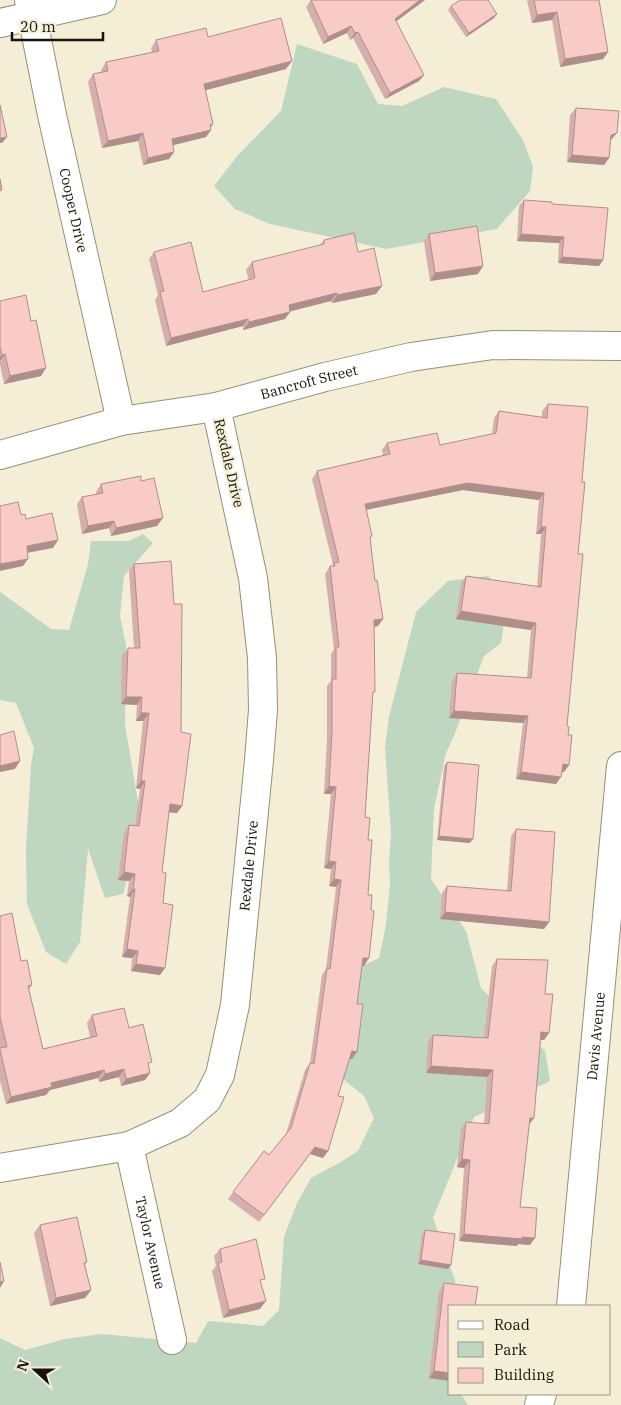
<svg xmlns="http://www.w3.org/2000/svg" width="621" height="1405" font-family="'IBM Plex Serif',serif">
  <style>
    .green { fill: #bfd7c0 }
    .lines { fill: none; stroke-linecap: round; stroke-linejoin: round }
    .street-casing { stroke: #96907a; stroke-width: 30 }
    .street { stroke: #fff; stroke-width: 28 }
    .wall { fill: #d5afab }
    .shaded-wall { fill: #ae8e8b }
    .building { fill: #f8cbc7; stroke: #ae8e8b }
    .labels { text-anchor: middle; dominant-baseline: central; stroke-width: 4; stroke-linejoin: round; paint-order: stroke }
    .street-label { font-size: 14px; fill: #15130b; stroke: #f4eed6 }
  </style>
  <rect width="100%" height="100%" fill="#f4eed6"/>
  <path class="green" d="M 297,44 L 357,64 L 378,104 L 402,106 L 444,87 L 496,99 L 523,140 L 533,167 L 530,191 L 497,229 L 386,249 L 270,224 L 235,209 L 214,186 L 238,155 L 281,111 Z
    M 143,534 L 153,543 L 124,576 L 120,616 L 126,645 L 125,725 L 142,825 L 123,894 L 105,898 L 88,849 L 80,942 L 66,964 L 46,952 L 27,904 L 26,850 L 31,765 L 34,748 L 16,703 L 0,700 L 0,592 L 51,629 L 69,630 L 88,564 L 91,541 L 129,541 Z
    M 488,576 L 508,595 L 501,643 L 484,656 L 454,736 L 446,753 L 434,809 L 431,879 L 466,931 L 481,988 L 545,1051 L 550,1081 L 474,1117 L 433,1218 L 455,1280 L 456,1306 L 450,1306 L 450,1394 L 461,1394 L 468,1405 L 0,1405 L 0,1338 L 25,1350 L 65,1339 L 102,1334 L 196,1343 L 208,1321 L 263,1326 L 279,1310 L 284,1237 L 297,1203 L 311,1178 L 339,1163 L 358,1151 L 374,1118 L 364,1096 L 333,1071 L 354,970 L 379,958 L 386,925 L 390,885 L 389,862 L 391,833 L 385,748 L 389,717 L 416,612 L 448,581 Z"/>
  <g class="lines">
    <defs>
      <g id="street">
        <path id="s1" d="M 29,0 L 52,115 L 121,421"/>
        <path d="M 0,23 L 102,0"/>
        <path id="s2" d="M 0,455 L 121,421 L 216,407 L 325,377 L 411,357 L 493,345 L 621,346"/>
        <path id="s3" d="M 129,1146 L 172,1340"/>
        <path id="s4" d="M 0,1168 L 129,1146 L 180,1123 L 207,1100 L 220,1075 L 235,1005 L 259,760 L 263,710 L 262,658 L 253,578 L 216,407"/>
        <path id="s5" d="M 571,1306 L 621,766"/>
        <path d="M 539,1405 L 542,1394"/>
      </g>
    </defs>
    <use href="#street" class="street-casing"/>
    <use href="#street" class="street"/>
  </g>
  <path class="wall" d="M 311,0 L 425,0 L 396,21 L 424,75 L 419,81 L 385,99 L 353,38 L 350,40 L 347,33 L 323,44 L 306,7 Z
    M 527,0 L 599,0 L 608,52 L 603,59 L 560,67 L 552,20 L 532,23 Z
    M 451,6 L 494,18 L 466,37 L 448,10 Z
    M 208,37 L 286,69 L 205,90 L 213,124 L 206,137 L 173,145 L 174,152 L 169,159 L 143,165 L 138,141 L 102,148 L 88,82 L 93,74 L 101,72 L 101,70 L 106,62 L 152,52 L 151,48 L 156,40 Z
    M 576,108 L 611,140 L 610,141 L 609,158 L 604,165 L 567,162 L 570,115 Z
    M 524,200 L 603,260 L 599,266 L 558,263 L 559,243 L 517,241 L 519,206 Z
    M 429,234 L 478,274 L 430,281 L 424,242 Z
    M 324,240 L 358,252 L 376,294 L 332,303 L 331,301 L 290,311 L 285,319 L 243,330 L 243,326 L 166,346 L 155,300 L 158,295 L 149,259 L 154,252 L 203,292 L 249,280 L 246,270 L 252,262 L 320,245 Z
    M 0,301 L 41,376 L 4,384 L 0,364 Z
    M 548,404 L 582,482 L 578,554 L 567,726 L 569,765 L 564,772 L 562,772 L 556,784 L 516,779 L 523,723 L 449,718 L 452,681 L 457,673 L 527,678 L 531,630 L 456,619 L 461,583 L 466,576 L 537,587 L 541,534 L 536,534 L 539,500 L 463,490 L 366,510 L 372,536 L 370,539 L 375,581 L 383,619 L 378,626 L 374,627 L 373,695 L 365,817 L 368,840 L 368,895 L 364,966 L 362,965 L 357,1004 L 352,1059 L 350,1059 L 338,1096 L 328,1151 L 323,1158 L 310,1154 L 259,1222 L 228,1199 L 264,1151 L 269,1155 L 286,1134 L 305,1070 L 310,1063 L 322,975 L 326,969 L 336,887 L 329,886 L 331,869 L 324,868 L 331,794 L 324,794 L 327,738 L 327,686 L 331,681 L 331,654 L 334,649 L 325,574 L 330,566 L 333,565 L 312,479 L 317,471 L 383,455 L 382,450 L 387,443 L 440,445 L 492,434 L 494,418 L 499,411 L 542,417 L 542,411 Z
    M 141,481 L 157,526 L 111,536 L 109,528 L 82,534 L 77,504 L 82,497 L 96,494 L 96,492 L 101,484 Z
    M 134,564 L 181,732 L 182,806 L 177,813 L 169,812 L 162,872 L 163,903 L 160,975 L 131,971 L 132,958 L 122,957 L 130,897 L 127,896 L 129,881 L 118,880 L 124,833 L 129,825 L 135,826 L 140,789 L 136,788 L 143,721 L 136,721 L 137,705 L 121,704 L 122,655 L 128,648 L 134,648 L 129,571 Z
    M 447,762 L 470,843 L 437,840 L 444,766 Z
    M 516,829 L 549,922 L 544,929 L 440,919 L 442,893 L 447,886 L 507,891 L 511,836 Z
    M 0,916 L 32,985 L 29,990 L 43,1049 L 90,1037 L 87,1023 L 92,1015 L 129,1028 L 149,1066 L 150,1073 L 145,1080 L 121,1086 L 119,1077 L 99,1082 L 98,1078 L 50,1090 L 46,1095 L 6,1104 L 0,1081 Z
    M 497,959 L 545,994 L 549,1033 L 544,1040 L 540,1040 L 529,1125 L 520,1207 L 530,1245 L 518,1244 L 517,1246 L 459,1241 L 464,1168 L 457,1167 L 461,1129 L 466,1122 L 484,1124 L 487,1077 L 426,1073 L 428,1042 L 433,1035 L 484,1038 L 492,966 Z
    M 40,1225 L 87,1262 L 85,1265 L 91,1290 L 85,1298 L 50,1306 L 34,1233 Z
    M 425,1230 L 448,1269 L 418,1264 L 422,1234 Z
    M 220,1249 L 260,1309 L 223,1318 L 212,1271 L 216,1266 L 214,1256 Z
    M 444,1283 L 450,1381 L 429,1378 L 439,1291 Z"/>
  <path class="shaded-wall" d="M 420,0 L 425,0 L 390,26 L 395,19 Z
    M 557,12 L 552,20 L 532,23 L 537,15 Z
    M 497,14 L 494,18 L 466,37 L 469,33 Z
    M 351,26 L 347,33 L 323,44 L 328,37 Z
    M 358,32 L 353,38 L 350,40 L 355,33 Z
    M 608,52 L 603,59 L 560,67 L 565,59 Z
    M 292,61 L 286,69 L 199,92 L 204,84 Z
    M 424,75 L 419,81 L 385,99 L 390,93 Z
    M 213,124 L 208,130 L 211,130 L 206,137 L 166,147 L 172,139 Z
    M 143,133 L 138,141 L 102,148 L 108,141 Z
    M 617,133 L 611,140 L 606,143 L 611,135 Z
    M 7,137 L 2,143 L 0,143 L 0,138 Z
    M 174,152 L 169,159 L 143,165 L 148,158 Z
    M 572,155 L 609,158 L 604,165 L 567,162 Z
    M 521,234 L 564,237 L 559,243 L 517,241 Z
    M 562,257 L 603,260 L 599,266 L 558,263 Z
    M 483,266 L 478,274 L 430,281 L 435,273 Z
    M 382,286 L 376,294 L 332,303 L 337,295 Z
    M 337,293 L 331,301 L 284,313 L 289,305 Z
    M 290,312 L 285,319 L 243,330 L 249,322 Z
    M 248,319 L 243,326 L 166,346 L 171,338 Z
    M 5,354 L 0,361 L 0,357 L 2,355 Z
    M 46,368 L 41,376 L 4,384 L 10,376 Z
    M 468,483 L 544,493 L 539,500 L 463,490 L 360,511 L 365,504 Z
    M 163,518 L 157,526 L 111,536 L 116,528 Z
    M 114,521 L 109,528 L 82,534 L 88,526 Z
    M 541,527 L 546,527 L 541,534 L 536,534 Z
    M 58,540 L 53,548 L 21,554 L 27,546 Z
    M 28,559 L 23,566 L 0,571 L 0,564 Z
    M 461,611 L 536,623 L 531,630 L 456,619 Z
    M 383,619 L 378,626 L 369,628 L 374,620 Z
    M 126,697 L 142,697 L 137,705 L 121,704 Z
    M 454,711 L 528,716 L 523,723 L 449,718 Z
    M 141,713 L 149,713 L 143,721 L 136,721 Z
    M 20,761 L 15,769 L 0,772 L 0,766 Z
    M 563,764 L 569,765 L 564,772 L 558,771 Z
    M 521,772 L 561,777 L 556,784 L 516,779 Z
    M 141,781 L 145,781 L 140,789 L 136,788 Z
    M 329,786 L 336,787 L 331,794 L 324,794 Z
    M 170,804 L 182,806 L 177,813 L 165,812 Z
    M 439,836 L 473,839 L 470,843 L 437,840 Z
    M 329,861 L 336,862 L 331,869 L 324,868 Z
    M 124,872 L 135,874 L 129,881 L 118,880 Z
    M 334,879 L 341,880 L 336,887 L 329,886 Z
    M 133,889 L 135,889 L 130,897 L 127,896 Z
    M 445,912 L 549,922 L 544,929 L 440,919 Z
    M 127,949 L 138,951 L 132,958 L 122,957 Z
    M 363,958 L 369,958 L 364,966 L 358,965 Z
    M 136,964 L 165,968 L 160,975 L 131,971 Z
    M 541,1032 L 549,1033 L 544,1040 L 536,1039 Z
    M 352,1051 L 357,1052 L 352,1059 L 347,1058 Z
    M 431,1066 L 493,1070 L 487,1077 L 426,1073 Z
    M 124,1069 L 119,1077 L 99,1082 L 105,1074 Z
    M 104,1070 L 98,1078 L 50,1090 L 46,1095 L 6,1104 L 11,1097 L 51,1083 Z
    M 150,1073 L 145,1080 L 121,1086 L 126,1079 Z
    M 530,1118 L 534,1118 L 529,1125 Z
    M 315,1147 L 328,1151 L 323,1158 L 310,1154 L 259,1222 Z
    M 462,1159 L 470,1160 L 464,1168 L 457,1167 Z
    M 464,1234 L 535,1238 L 530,1245 L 518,1244 L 517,1246 L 459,1241 Z
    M 421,1260 L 451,1265 L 448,1269 L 418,1264 Z
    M 4,1281 L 0,1288 L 0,1282 Z
    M 91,1290 L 85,1298 L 50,1306 L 56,1298 Z
    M 266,1301 L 260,1309 L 223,1318 L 229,1310 Z
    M 434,1371 L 450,1373 L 450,1381 L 429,1378 Z"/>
  <path class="building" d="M 311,0 L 420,0 L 395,19 L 424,75 L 390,93 L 358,32 L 355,33 L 351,26 L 328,37 Z
    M 460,0 L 488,0 L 497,14 L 469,33 L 451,6 Z
    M 534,0 L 599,0 L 608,52 L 565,59 L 557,12 L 537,15 Z
    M 281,18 L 292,61 L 204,84 L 213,124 L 210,125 L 211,130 L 172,139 L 174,152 L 148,158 L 143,133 L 108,141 L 93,74 L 108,71 L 106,62 L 159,51 L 156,40 L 206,28 L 208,37 Z
    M 0,105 L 7,137 L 0,138 Z
    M 576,108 L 619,111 L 617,133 L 611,135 L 609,158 L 572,155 Z
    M 0,179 L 2,190 L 0,191 Z
    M 524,200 L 552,202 L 552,204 L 608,208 L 603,260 L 562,257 L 564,237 L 521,234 Z
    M 477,226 L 483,266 L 435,273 L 429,234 Z
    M 354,233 L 358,252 L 374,248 L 382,286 L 337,295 L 337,293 L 289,305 L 290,312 L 249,322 L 248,319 L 171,338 L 160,292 L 164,291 L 154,252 L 191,242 L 203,292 L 255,278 L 252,262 L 324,244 L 324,240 Z
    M 26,295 L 31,321 L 36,320 L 46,368 L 10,376 L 5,354 L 2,355 L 0,347 L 0,301 Z
    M 548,404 L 588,407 L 582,482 L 585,482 L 578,554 L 583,554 L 567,726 L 569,727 L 568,735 L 572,735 L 569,765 L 563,764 L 561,777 L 521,772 L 528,716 L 454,711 L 457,673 L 531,678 L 536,623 L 461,611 L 466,576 L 541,587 L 546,527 L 541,527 L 544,493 L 468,483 L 365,504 L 372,536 L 370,537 L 375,581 L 377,580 L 383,619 L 374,620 L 375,692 L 373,692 L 365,817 L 370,818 L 368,840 L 372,840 L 368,895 L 372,895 L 371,910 L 374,911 L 369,958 L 363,958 L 357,1004 L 363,1004 L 357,1052 L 352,1051 L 338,1096 L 344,1097 L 328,1151 L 315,1147 L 264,1215 L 233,1192 L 264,1151 L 269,1155 L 291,1128 L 310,1063 L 314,1064 L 327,968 L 330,969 L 341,880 L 334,879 L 336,862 L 329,861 L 336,787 L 329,786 L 332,731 L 332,679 L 336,679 L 336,647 L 339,647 L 330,566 L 335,566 L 334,563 L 339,562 L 317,471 L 390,454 L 387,443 L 437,433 L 440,445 L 496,433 L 499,411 L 547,418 Z
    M 141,476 L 141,481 L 154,478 L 163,518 L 116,528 L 114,521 L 88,526 L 82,497 L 103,493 L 101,484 Z
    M 18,502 L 21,515 L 25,514 L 26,519 L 52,513 L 58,540 L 27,546 L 28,559 L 0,564 L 0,506 Z
    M 171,561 L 174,604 L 182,604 L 181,732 L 191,734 L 182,806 L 170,804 L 162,872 L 166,873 L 163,903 L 173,905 L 165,968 L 136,964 L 138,951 L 127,949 L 135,889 L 133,889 L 135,874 L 124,872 L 129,825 L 139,826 L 145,781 L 141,781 L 149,713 L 141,713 L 142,697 L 126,697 L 128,648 L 140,648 L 134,564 Z
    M 14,731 L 20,761 L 0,766 L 0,735 Z
    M 447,762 L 479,765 L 473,839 L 439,836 Z
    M 516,829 L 555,832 L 549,922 L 445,912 L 447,886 L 511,891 Z
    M 12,913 L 21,961 L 27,960 L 32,985 L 28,986 L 43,1049 L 97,1036 L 92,1015 L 124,1008 L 129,1028 L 143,1024 L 152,1062 L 148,1063 L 150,1073 L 126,1079 L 124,1069 L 105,1074 L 104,1070 L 51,1083 L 52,1087 L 11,1097 L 0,1050 L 0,1048 L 7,1047 L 0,1017 L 0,916 Z
    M 497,959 L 548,960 L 545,994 L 553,994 L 549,1033 L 541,1032 L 534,1118 L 530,1118 L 520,1207 L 537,1208 L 535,1238 L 522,1237 L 522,1239 L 464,1234 L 470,1160 L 462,1159 L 466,1122 L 489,1124 L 493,1070 L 431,1066 L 433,1035 L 488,1038 Z
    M 77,1217 L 87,1262 L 84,1263 L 91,1290 L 56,1298 L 40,1225 Z
    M 425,1230 L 455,1234 L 451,1265 L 421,1260 Z
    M 256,1239 L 265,1279 L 260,1280 L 266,1301 L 229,1310 L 218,1263 L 222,1262 L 220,1249 Z
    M 0,1262 L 4,1281 L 0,1282 Z
    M 444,1283 L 478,1287 L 475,1306 L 450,1306 L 450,1373 L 434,1371 Z"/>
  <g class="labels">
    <g class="street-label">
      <text stroke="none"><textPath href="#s1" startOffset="215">Cooper Drive</textPath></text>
      <text stroke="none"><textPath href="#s2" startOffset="318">Bancroft Street</textPath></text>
      <text transform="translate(229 463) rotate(77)">Rexdale Drive</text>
      <text stroke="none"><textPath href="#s4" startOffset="462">Rexdale Drive</textPath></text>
      <text stroke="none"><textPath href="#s5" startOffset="271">Davis Avenue</textPath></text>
      <text stroke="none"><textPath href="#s3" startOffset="99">Taylor Avenue</textPath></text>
    </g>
  </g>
  <rect x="448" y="1305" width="162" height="90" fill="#f4eed6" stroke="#9b9685"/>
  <rect x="458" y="1321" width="25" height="8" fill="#ffffff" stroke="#9b9685"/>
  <text x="494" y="1330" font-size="15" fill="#15130b">Road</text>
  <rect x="458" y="1342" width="25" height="15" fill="#bfd7c0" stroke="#9b9685"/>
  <text x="494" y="1355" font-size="15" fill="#15130b">Park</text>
  <rect x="458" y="1368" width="25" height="15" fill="#f8cbc7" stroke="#9b9685"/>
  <text x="494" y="1380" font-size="15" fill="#15130b">Building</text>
  <g transform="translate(35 1370) rotate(291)" stroke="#f4eed6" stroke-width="4" paint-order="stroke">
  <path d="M0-4L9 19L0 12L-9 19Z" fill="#15130b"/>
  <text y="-8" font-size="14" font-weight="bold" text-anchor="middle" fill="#15130b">N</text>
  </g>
  <path d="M12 32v8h91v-8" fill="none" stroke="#15130b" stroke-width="2.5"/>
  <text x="20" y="32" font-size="15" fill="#15130b" stroke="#f4eed6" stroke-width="4" paint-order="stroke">20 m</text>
</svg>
